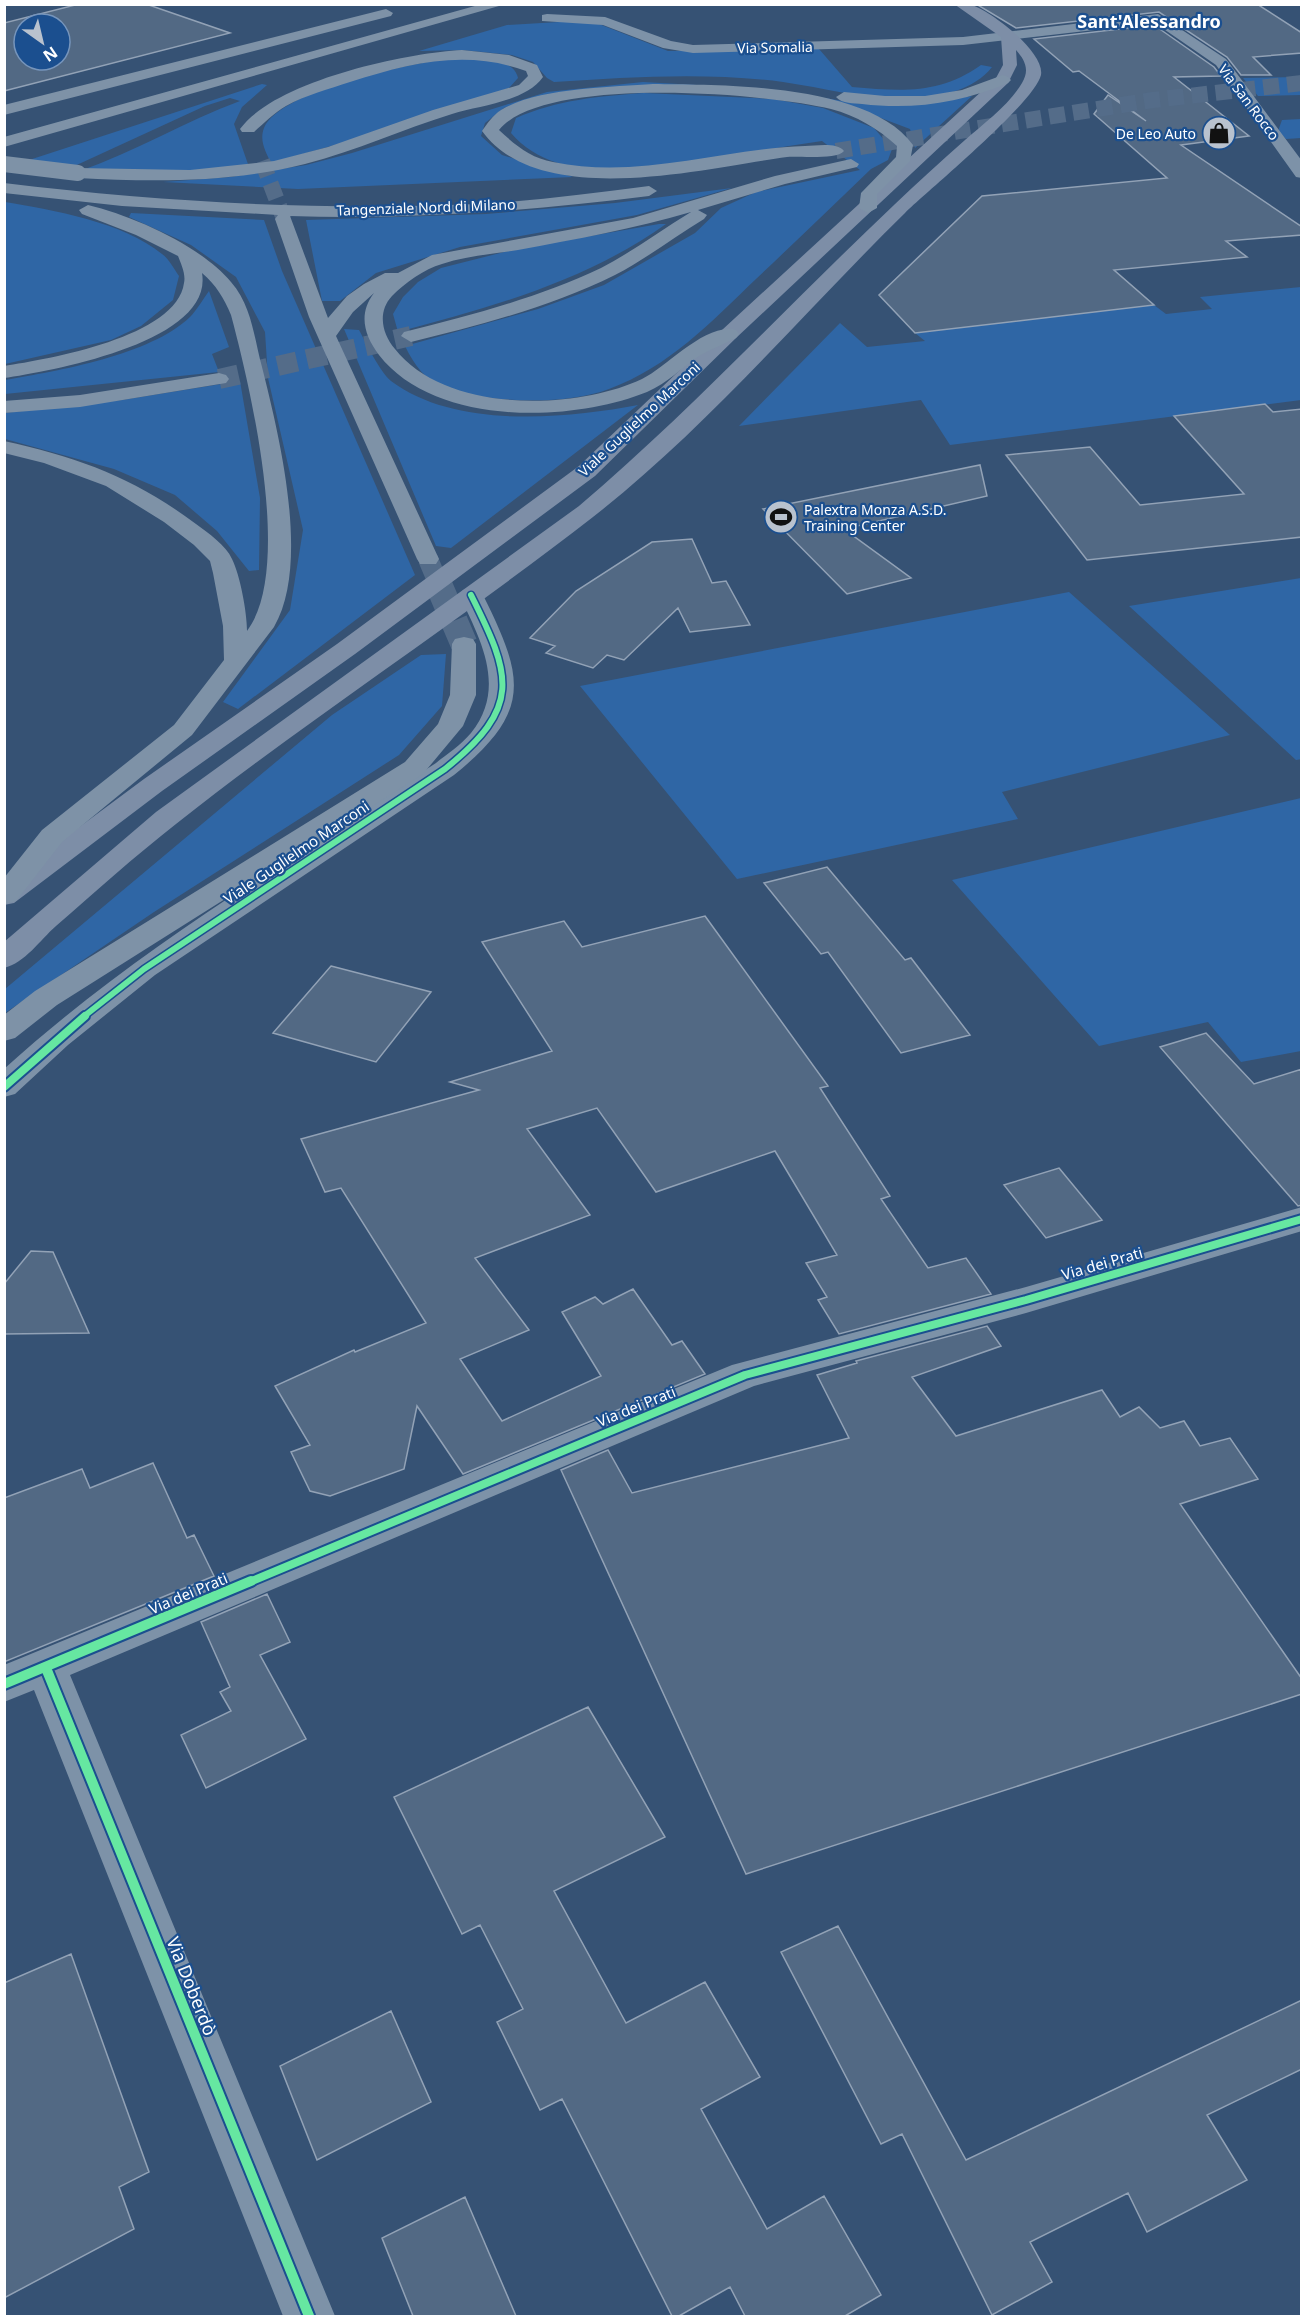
<svg xmlns="http://www.w3.org/2000/svg" width="1306" height="2321" font-family="'Noto Sans',sans-serif">
  <style>
    .green { fill: #2f66a5 }
    .building { fill: #526984; stroke: #92a2b6; stroke-width: 1.5; fill-rule: evenodd }
    .lines { fill: none; stroke-linecap: round; stroke-linejoin: round }
    .highway-tunnel-far2 { stroke: #546c89; stroke-width: 16; stroke-dasharray: 16 8; stroke-linecap: butt }
    .highway-tunnel-far1 { stroke: #546c89; stroke-width: 20; stroke-dasharray: 20 10; stroke-linecap: butt }
    .highway-tunnel { stroke: #546c89; stroke-width: 27; stroke-dasharray: 27 14; stroke-linecap: butt }
    .minor { fill: #7d92a8; fill-rule: evenodd }
    .major { fill: #7d8ea7; fill-rule: evenodd }
    .highway { fill: #7e92a7; fill-rule: evenodd }
    .highway-bridge { stroke: #7e92a7; stroke-width: 16 }
    .cycleway-far2-casing { stroke: #1b4f8f; stroke-width: 9 }
    .cycleway-far1-casing { stroke: #1b4f8f; stroke-width: 12 }
    .cycleway-casing { stroke: #1b4f8f; stroke-width: 14 }
    .cycleway-far2 { stroke: #66e7a1; stroke-width: 6 }
    .cycleway-far1 { stroke: #66e7a1; stroke-width: 8 }
    .cycleway { stroke: #66e7a1; stroke-width: 10 }
    .labels { text-anchor: middle; dominant-baseline: central; stroke-width: 4.5; stroke-linejoin: round; paint-order: stroke }
    .far-street-label { font-size: 14px; fill: #fff; stroke: #1b4f8f }
    .far-poi-label { font-size: 14px; fill: #fff; stroke: #1b4f8f; text-anchor: end }
    .street-label { font-size: 15px; fill: #fff; stroke: #1b4f8f }
    .far-district-label { font-size: 18px; font-weight: bold; fill: #fff; stroke: #1b4f8f }
    .near-street-label { font-size: 18px; fill: #fff; stroke: #1b4f8f }
  </style>
  <rect width="100%" height="100%" fill="#365274"/>
  <path class="green" d="M 576,21 L 599,24 L 668,51 L 819,49 L 852,87 C 901,91 939,95 981,65 L 992,67 C 974,90 939,98 910,99 C 867,100 825,88 783,82 C 707,72 630,77 554,82 L 547,78 L 533,62 L 512,55 L 463,50 L 419,51 L 507,25 Z
    M 455,58 C 473,59 513,55 518,78 L 509,88 L 370,135 L 271,163 C 266,152 259,141 264,128 C 280,90 415,62 455,58 Z
    M 1301,77 L 1301,95 L 1258,96 L 1243,78 Z
    M 643,82 L 768,89 L 862,104 L 919,104 L 972,96 L 915,148 L 910,129 L 857,109 L 812,99 L 633,86 L 587,89 L 537,97 L 504,108 L 485,123 L 481,136 L 502,155 L 573,177 L 298,189 L 163,182 L 230,177 L 306,165 L 352,153 L 547,92 Z
    M 262,84 L 267,85 L 242,107 L 234,124 L 249,167 L 201,172 L 80,171 C 135,152 185,121 240,101 L 230,98 L 205,106 L 68,169 L 23,162 Z
    M 644,93 L 773,99 L 823,108 L 874,128 L 892,149 L 888,160 L 871,169 C 833,206 795,242 756,279 C 711,322 669,367 609,389 C 574,402 528,402 492,398 C 449,393 425,388 405,346 L 538,309 L 604,285 L 695,233 L 721,208 L 756,192 L 860,170 L 822,141 C 788,146 753,152 719,158 C 655,168 559,189 511,133 L 516,118 C 557,100 599,96 644,93 Z
    M 1301,119 L 1301,138 L 1286,139 L 1278,131 L 1282,120 Z
    M 732,188 L 637,215 L 460,247 L 376,273 L 340,301 L 322,301 L 306,220 L 486,214 L 615,203 Z
    M 5,202 C 53,210 123,222 162,254 C 169,259 174,269 179,276 L 173,300 L 141,326 L 111,340 L 5,364 Z
    M 131,213 L 264,220 L 282,271 L 415,575 L 238,709 L 223,702 L 290,610 L 303,530 L 268,378 L 265,332 L 236,277 L 191,245 L 129,217 Z
    M 659,224 L 666,224 C 586,281 492,307 398,332 L 393,314 L 403,297 L 418,282 L 441,268 L 516,249 Z
    M 1301,287 L 1301,400 L 950,445 L 921,400 L 739,426 L 840,323 L 867,347 L 925,341 L 915,333 L 1154,305 L 1166,314 L 1212,309 L 1200,297 Z
    M 209,291 L 229,347 L 212,354 L 219,372 L 5,394 L 5,380 C 57,371 151,355 190,317 C 197,310 203,299 209,291 Z
    M 344,329 L 359,330 C 366,343 380,372 391,381 C 455,429 564,419 638,405 L 451,548 L 436,546 Z
    M 240,381 L 260,498 L 259,570 L 249,571 L 217,531 L 175,495 L 114,469 L 5,439 L 5,413 L 122,400 Z
    M 1301,578 L 1302,759 L 1296,760 L 1129,606 Z
    M 1069,592 L 1230,735 L 1002,792 L 1018,819 L 737,879 L 580,686 Z
    M 446,654 L 442,706 L 399,755 L 154,912 L 5,1013 L 5,989 L 332,715 L 421,655 Z
    M 1301,798 L 1301,1051 L 1241,1062 L 1208,1022 L 1099,1046 L 952,880 Z"/>
  <path class="building" d="M 79,4 L 146,4 L 230,33 L 4,91 L 4,23 ZM 24,24 L 60,24 L 60,60 L 24,60 Z
    M 976,4 L 1257,4 L 1302,33 L 1302,53 L 1253,57 L 1271,75 L 1241,75 L 1227,57 L 1159,12 L 1016,28 Z
    M 1154,25 L 1214,67 L 1221,76 L 1174,77 L 1249,136 L 1181,145 L 1302,227 L 1302,235 L 1226,241 L 1247,257 L 1114,270 L 1154,305 L 915,333 L 879,295 L 982,196 L 1167,178 L 1094,114 L 1108,95 L 1146,121 L 1079,71 L 1073,72 L 1034,39 Z
    M 1265,404 L 1273,412 L 1302,409 L 1302,537 L 1087,560 L 1006,455 L 1090,447 L 1140,505 L 1244,494 L 1174,416 Z
    M 980,465 L 987,496 L 844,529 L 911,578 L 847,594 L 763,509 Z
    M 692,539 L 712,583 L 726,581 L 750,625 L 690,632 L 678,608 L 624,660 L 607,655 L 593,668 L 546,653 L 555,646 L 530,638 L 576,591 L 652,542 Z
    M 827,867 L 905,960 L 911,958 L 970,1035 L 901,1053 L 828,952 L 821,954 L 764,883 Z
    M 705,916 L 828,1086 L 820,1088 L 890,1196 L 881,1199 L 928,1268 L 966,1258 L 991,1294 L 839,1334 L 818,1300 L 827,1297 L 806,1263 L 837,1255 L 775,1151 L 656,1192 L 597,1108 L 527,1129 L 590,1215 L 475,1258 L 529,1330 L 460,1359 L 502,1421 L 601,1376 L 562,1312 L 595,1297 L 603,1304 L 633,1289 L 672,1345 L 682,1341 L 705,1374 L 463,1474 L 417,1406 L 404,1469 L 330,1496 L 310,1491 L 291,1452 L 310,1445 L 275,1386 L 354,1350 L 355,1352 L 426,1323 L 341,1188 L 325,1192 L 301,1139 L 479,1090 L 450,1082 L 552,1051 L 482,942 L 564,921 L 582,947 Z
    M 331,966 L 431,992 L 376,1062 L 273,1033 Z
    M 1206,1033 L 1254,1084 L 1302,1069 L 1302,1205 L 1298,1206 L 1160,1047 Z
    M 1059,1168 L 1102,1220 L 1046,1238 L 1004,1185 Z
    M 31,1251 L 53,1252 L 89,1333 L 4,1334 L 4,1284 Z
    M 987,1326 L 1001,1346 L 912,1377 L 956,1436 L 1102,1390 L 1120,1417 L 1139,1407 L 1160,1428 L 1184,1421 L 1200,1446 L 1230,1438 L 1258,1479 L 1180,1504 L 1302,1679 L 1302,1694 L 746,1874 L 561,1470 L 608,1450 L 632,1493 L 849,1438 L 817,1375 L 857,1363 L 856,1361 Z
    M 153,1463 L 187,1538 L 194,1535 L 214,1576 L 4,1662 L 4,1498 L 82,1469 L 90,1488 Z
    M 267,1594 L 290,1642 L 260,1655 L 306,1739 L 206,1788 L 181,1735 L 231,1711 L 220,1692 L 230,1687 L 201,1622 Z
    M 588,1707 L 665,1837 L 554,1891 L 626,2023 L 705,1982 L 760,2077 L 701,2109 L 767,2229 L 824,2196 L 881,2295 L 845,2316 L 745,2316 L 730,2287 L 679,2316 L 672,2316 L 562,2099 L 540,2110 L 497,2022 L 523,2009 L 480,1925 L 462,1934 L 394,1797 Z
    M 838,1926 L 966,2160 L 1302,2000 L 1302,2069 L 1207,2115 L 1247,2180 L 1147,2232 L 1128,2193 L 1030,2242 L 1052,2282 L 992,2315 L 902,2134 L 881,2144 L 781,1952 Z
    M 71,1954 L 149,2172 L 119,2187 L 134,2229 L 4,2298 L 4,1983 Z
    M 391,2011 L 431,2102 L 317,2160 L 280,2066 Z
    M 465,2197 L 516,2316 L 413,2316 L 382,2238 Z"/>
  <g class="lines">
    <path class="highway-tunnel-far2" d="M 836,151 L 1153,100 L 1302,83
      M 262,161 L 284,219"/>
    <path class="highway-tunnel-far1" d="M 219,379 L 411,336
      M 428,559 L 439,585"/>
    <path class="highway-tunnel" d="M 438,583 L 464,644"/>
    <path class="minor" d="M 547,14 L 605,17 L 671,41 L 693,45 L 963,37 L 1158,14 L 1226,59 L 1302,161 L 1302,178 L 1296,177 L 1216,65 L 1155,23 L 963,45 L 693,53 L 663,48 L 603,25 L 542,21 L 542,15 Z
      M 471,588 L 479,590 L 483,595 C 525,679 532,712 454,775 L 155,975 L 68,1045 L 15,1094 L 4,1097 L 4,1069 C 135,950 289,860 436,763 C 447,754 461,745 471,733 C 507,688 481,640 459,595 L 463,590 Z
      M 1302,1207 L 1302,1231 L 1026,1313 L 754,1386 L 70,1675 L 335,2316 L 283,2316 L 34,1690 L 4,1702 L 4,1665 L 732,1365 L 1026,1287 Z"/>
    <path class="major" d="M 954,4 C 959,4 965,3 969,4 C 989,9 1045,52 1041,75 C 1035,102 930,189 905,213 C 802,314 707,428 593,517 C 457,623 311,717 176,824 C 135,856 95,892 56,926 C 40,940 25,963 4,968 L 4,942 L 156,812 L 579,506 C 690,412 788,305 894,205 C 917,183 941,161 965,140 C 984,123 1009,105 1022,83 C 1030,70 1025,60 1016,50 L 1017,65 L 1008,83 L 736,338 L 595,476 L 355,654 L 162,791 L 14,903 L 4,905 L 4,883 L 144,779 L 337,644 L 579,466 L 722,330 L 996,78 L 1003,65 L 1001,37 Z"/>
    <path class="highway" d="M 482,4 L 506,4 L 4,147 L 4,137 Z
      M 386,9 L 393,13 L 391,16 L 4,115 L 4,105 Z
      M 462,50 L 509,55 L 537,65 L 543,77 C 525,102 481,105 452,114 C 403,129 356,151 305,164 C 230,183 154,182 78,178 L 70,173 L 78,168 L 190,170 L 274,161 L 328,147 L 433,110 L 519,85 L 528,76 L 526,71 C 466,49 410,63 350,82 C 329,89 306,95 286,106 C 274,113 264,123 254,132 L 242,132 L 240,129 C 275,81 405,53 462,50 Z
      M 1003,75 L 1008,77 L 1011,80 L 1008,83 C 961,103 913,110 862,104 C 854,103 842,104 836,97 L 844,92 L 885,96 L 925,96 L 962,90 Z
      M 653,84 C 723,85 868,83 913,145 L 910,161 L 877,194 L 877,208 L 868,213 L 859,208 L 861,193 L 896,157 L 897,146 C 877,128 857,116 831,109 C 765,93 544,75 499,130 C 515,145 531,158 553,162 C 638,180 721,149 805,146 C 816,146 837,142 844,151 C 837,160 799,156 787,157 C 705,168 540,211 482,131 C 487,124 493,115 501,110 C 536,88 612,87 653,84 Z
      M 851,159 L 859,164 L 857,167 L 785,184 L 698,210 L 707,215 L 704,219 C 674,237 646,259 615,275 C 551,307 480,325 411,342 L 401,336 L 404,332 C 471,315 538,298 601,268 C 632,252 661,230 691,212 C 634,229 576,239 518,250 C 493,254 466,256 442,264 C 424,269 405,283 392,296 C 377,312 382,334 395,349 C 445,413 574,411 642,379 C 667,367 706,322 736,330 L 739,334 L 736,338 C 724,344 711,349 699,356 C 681,368 668,383 647,392 C 570,423 434,426 379,355 C 364,335 358,314 374,293 L 353,312 L 336,336 L 439,559 L 436,564 L 420,564 L 417,559 L 309,317 L 275,219 L 278,215 L 122,206 L 4,193 L 4,183 C 161,202 319,211 477,204 C 535,201 592,193 649,186 L 657,191 L 649,196 C 530,211 411,220 290,216 L 328,318 L 347,296 L 364,284 L 385,273 L 398,273 L 432,255 L 633,218 L 775,176 Z
      M 88,205 C 134,216 201,246 231,282 C 252,306 254,338 262,367 C 279,435 311,564 274,627 L 192,735 L 62,842 L 16,901 L 6,904 L 4,878 L 42,830 L 174,725 L 224,660 L 223,626 L 213,573 L 210,561 L 194,545 L 164,522 L 106,486 L 44,463 L 4,453 L 4,441 C 80,458 133,477 196,524 C 208,533 226,545 232,559 C 240,575 247,612 247,631 C 294,569 250,386 231,315 C 224,298 216,285 202,273 C 214,342 51,371 4,378 L 4,366 C 49,359 177,337 184,283 C 186,274 181,264 178,256 L 136,235 L 82,214 L 79,210 Z
      M 219,373 L 226,375 L 229,379 L 226,383 L 80,407 L 4,413 L 4,401 L 80,395 Z
      M 464,637 L 473,639 L 476,644 L 476,695 L 463,726 L 423,774 L 57,1005 L 15,1038 L 4,1041 L 4,1015 L 35,991 L 405,762 L 438,724 L 450,695 L 452,644 L 455,639 Z"/>
    <path class="highway-bridge" d="M 4,164 L 78,173"/>
    <defs>
      <path id="cycleway-far2" d="M 83,1017 L 144,969 L 445,769 C 522,707 512,677 471,595"/>
      <path id="cycleway-far1" d="M 4,1087 L 85,1016
        M 247,1583 L 745,1375 L 1026,1300 L 1302,1219"/>
      <path id="cycleway" d="M 46,1668 L 309,2316
        M 4,1684 L 251,1581"/>
    </defs>
    <use href="#cycleway-far2" class="cycleway-far2-casing"/>
    <use href="#cycleway-far1" class="cycleway-far1-casing"/>
    <use href="#cycleway" class="cycleway-casing"/>
    <use href="#cycleway-far2" class="cycleway-far2"/>
    <use href="#cycleway-far1" class="cycleway-far1"/>
    <use href="#cycleway" class="cycleway"/>
  </g>
  <defs>
    <symbol id="shop-disc" viewBox="-11 -11 22 22"><circle r="9.5" fill="#b9c2ce" stroke="#1b4f8f"/><path d="M-5-2.5h2.3a2.7 3.5 0 0 1 5.4 0H5L5.5 6h-11ZM-1.5-2.5h3a1.5 2.3 0 0 0-3 0Z" fill="#111"/></symbol>
    <symbol id="stadium-disc" viewBox="-11 -11 22 22"><circle r="9.5" fill="#b9c2ce" stroke="#1b4f8f"/><path d="M0-5a6.5 5 0 1 0 0 10a6.5 5 0 1 0 0-10ZM-3.5-1.8h7v3.6h-7Z" fill="#111"/></symbol>
  </defs>
  <g fill-rule="evenodd">
    <use href="#shop-disc" x="1200" y="114" width="38" height="38"/>
    <use href="#stadium-disc" x="762" y="498" width="38" height="38"/>
  </g>
  <g class="labels">
    <g class="far-street-label">
      <text transform="translate(775 47) rotate(-1)">Via Somalia</text>
      <text transform="translate(1249 102) rotate(53)">Via San Rocco</text>
      <text transform="translate(426 207) rotate(-2)">Tangenziale Nord di Milano</text>
      <text transform="translate(639 419) rotate(-43)">Viale Guglielmo Marconi</text>
    </g>
    <g class="far-poi-label">
      <text x="1196" y="133">De Leo Auto</text>
      <text x="804" y="509" text-anchor="start">Palextra Monza A.S.D.<tspan x="804" dy="16">Training Center</tspan></text>
    </g>
    <g class="street-label">
      <text transform="translate(296 852) rotate(-34)">Viale Guglielmo Marconi</text>
      <text transform="translate(1102 1263) rotate(-16)">Via dei Prati</text>
      <text transform="translate(636 1406) rotate(-22)">Via dei Prati</text>
      <text transform="translate(188 1593) rotate(-23)">Via dei Prati</text>
    </g>
    <g class="far-district-label">
      <text x="1149" y="21">Sant'Alessandro</text>
    </g>
    <g class="near-street-label">
      <text transform="translate(192 1986) rotate(68)">Via Doberdò</text>
    </g>
  </g>
  <rect width="1306" height="2321" fill="none" stroke="#ffffff" stroke-width="12"/>
  <g transform="translate(42 42) rotate(146)"><circle r="28" fill="#1b4f8f" stroke="#7695bc" stroke-width="1.5"/>
  <path d="M0-4.5L10 22L0 15L-10 22Z" fill="#b9c2ce"/>
  <text y="-9" font-size="16" font-weight="bold" text-anchor="middle" fill="#ffffff">N</text>
  </g>
</svg>
